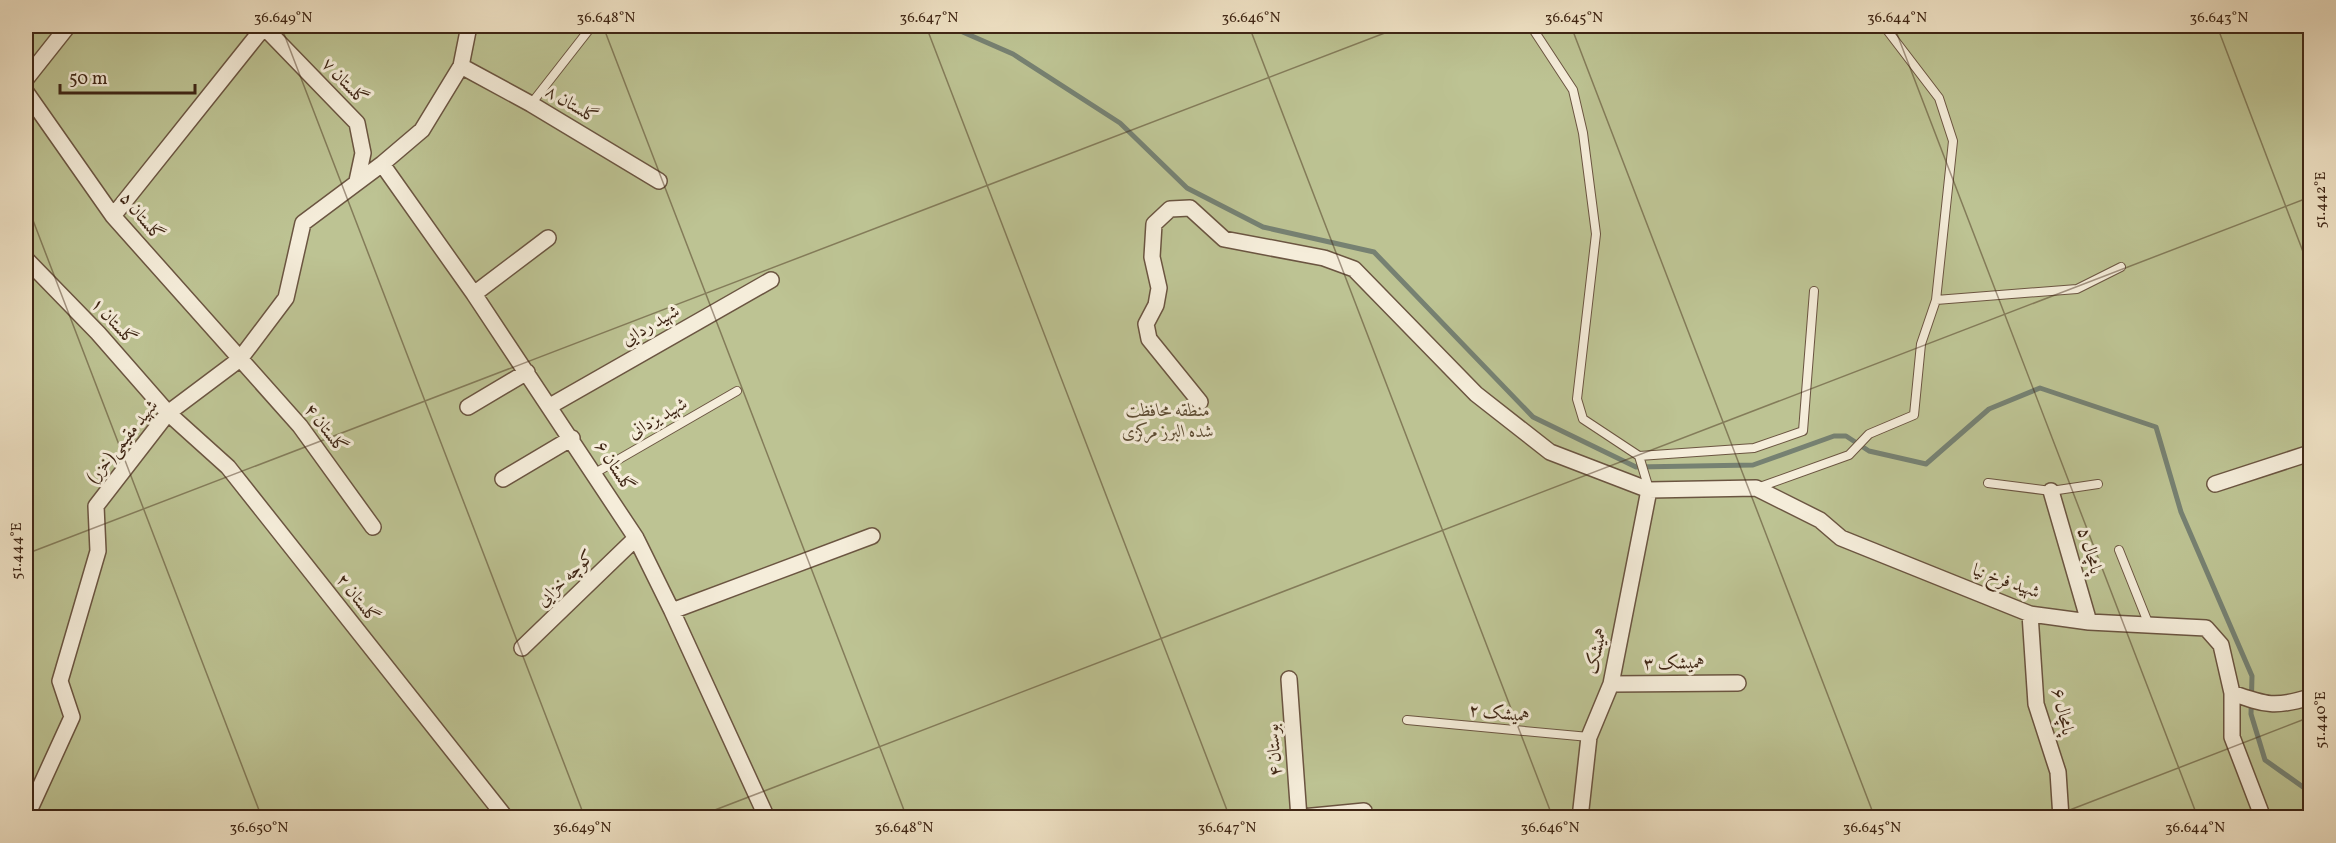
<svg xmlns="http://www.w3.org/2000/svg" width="2336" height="843" font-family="Vollkorn,Amiri,serif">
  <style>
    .green { fill: #bdc393; stroke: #7e7454; stroke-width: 1.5 }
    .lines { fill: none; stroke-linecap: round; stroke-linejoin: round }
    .stream { stroke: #768172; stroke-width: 5 }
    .lane-casing { stroke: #6b5541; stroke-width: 10 }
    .street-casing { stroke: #6b5541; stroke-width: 18 }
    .lane { stroke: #f5edda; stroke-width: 8 }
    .street { stroke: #f5edda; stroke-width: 15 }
    .ticks { fill: none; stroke: #3f2615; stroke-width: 1.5; stroke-opacity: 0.45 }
    .labels { text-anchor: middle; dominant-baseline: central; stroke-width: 6; stroke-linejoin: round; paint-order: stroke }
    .street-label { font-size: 18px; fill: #3f2615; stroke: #f5edda }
    .park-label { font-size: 18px; font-style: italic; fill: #5e4d34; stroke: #f5edda }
    .neatline { fill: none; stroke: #3f2615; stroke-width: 2 }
    .ticks-label { font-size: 15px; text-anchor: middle; fill: #3f2615 }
  </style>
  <rect width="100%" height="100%" fill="#f0e3c6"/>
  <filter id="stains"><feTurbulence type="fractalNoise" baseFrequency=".00333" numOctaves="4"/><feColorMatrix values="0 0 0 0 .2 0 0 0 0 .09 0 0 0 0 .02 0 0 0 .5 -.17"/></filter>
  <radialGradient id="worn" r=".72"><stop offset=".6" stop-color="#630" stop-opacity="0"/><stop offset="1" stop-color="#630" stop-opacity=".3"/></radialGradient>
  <path class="green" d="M 26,26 L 2310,26 L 2310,817 L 26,817 Z"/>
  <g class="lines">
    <path class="stream" d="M 949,26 L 1013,54 L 1120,123 L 1187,188 L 1263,227 L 1374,252 L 1533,417 L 1636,467 L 1753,465 L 1834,436 L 1846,436 L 1869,451 L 1926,464 L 1989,409 L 2040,388 L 2156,427 L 2181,512 L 2252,676 L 2251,714 L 2265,760 L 2310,792"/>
    <defs>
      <path id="lane" d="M 1531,26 L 1573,90 L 1583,133 L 1596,234 L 1577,399 L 1583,419 L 1639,456 L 1754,448 L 1803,431 L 1814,291
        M 531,104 L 588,31
        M 1936,300 L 2077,289 L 2121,267
        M 1639,456 L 1649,489
        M 595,473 L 737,391
        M 1988,483 L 2051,491 L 2098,484
        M 1757,488 L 1849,455 L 1869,434 L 1914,415 L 1921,344 L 1936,300 L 1953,141 L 1939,98 L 1884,26
        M 2119,550 L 2149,625
        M 1407,720 L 1589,737"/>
      <path id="street" d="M 263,26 L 357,123 L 363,153 L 357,181
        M 461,66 L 531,104 L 659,181
        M 26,79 L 68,26
        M 26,92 L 113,216 L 300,426 L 373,527
        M 382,164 L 474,294 L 636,538 L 672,611 L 767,818
        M 113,216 L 264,27
        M 26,259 L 98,333 L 168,413 L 228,467 L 506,818
        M 474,294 L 548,238
        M 1200,402 L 1149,339 L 1146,324 L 1156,305 L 1159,288 L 1152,257 L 1154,224 L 1170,209 L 1190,208 L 1224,239 L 1324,258 L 1354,269 L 1476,394 L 1550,452 L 1649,490 L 1756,488 L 1820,520 L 1841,538 L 2030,614 L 2089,622 L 2206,628 L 2221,645 L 2232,693 L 2232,737 L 2263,818
        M 550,406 L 771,280
        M 468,407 L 527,372
        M 503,479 L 572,438
        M 2215,484 L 2310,453
        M 2051,491 L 2089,622
        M 672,611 L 872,536
        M 2030,614 L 2036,704 L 2058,772 L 2061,818
        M 522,648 L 636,538
        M 1289,679 L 1299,818
        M 1611,684 L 1738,683
        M 2232,693 C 2266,705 2275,708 2310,697
        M 26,814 L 30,809 L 72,717 L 60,681 L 98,551 L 96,506 L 168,413 L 240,359 L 286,298 L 303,223 L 382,164 L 422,130 L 461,66 L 469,26
        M 1292,818 L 1364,811
        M 1580,818 L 1589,737 L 1611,684 L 1649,490"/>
    </defs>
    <use href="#lane" class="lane-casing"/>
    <use href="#street" class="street-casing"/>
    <use href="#lane" class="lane"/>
    <use href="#street" class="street"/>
  </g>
  <path class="ticks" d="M 281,26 L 585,818M 603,26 L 907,818M 926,26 L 1230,818M 1249,26 L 1553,818M 1571,26 L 1875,818M 1894,26 L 2198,818M 2217,26 L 2310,270M 26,34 L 48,26M 26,202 L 262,818M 26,554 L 1403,26M 694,818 L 2310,197M 2049,818 L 2310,717"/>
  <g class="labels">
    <g class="street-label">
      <text transform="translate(344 82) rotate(46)">گلستان ۷</text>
      <text transform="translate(571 105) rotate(31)">گلستان ۸</text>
      <text transform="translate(141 217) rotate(50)">گلستان ۵</text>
      <text transform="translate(113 322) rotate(47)">گلستان ۱</text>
      <text transform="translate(651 326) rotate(-30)">شهید ردایی</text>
      <text transform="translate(658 419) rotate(-30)">شهید یزدانی</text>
      <text transform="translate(325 429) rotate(52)">گلستان ۴</text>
      <text transform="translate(123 442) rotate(-51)">شهید مقیمی(‌خزر)</text>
      <text transform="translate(614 467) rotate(57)">گلستان ۶</text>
      <text transform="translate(2089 551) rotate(74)">پامچال ۵</text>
      <text transform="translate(566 579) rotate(-44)">کوچه خزایی</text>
      <text transform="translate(2006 582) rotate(20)">شهید فرخ نیا</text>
      <text transform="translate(357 599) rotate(52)">گلستان ۲</text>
      <text transform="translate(1597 651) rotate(-78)">همیشک</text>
      <text transform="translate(1674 664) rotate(-1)">همیشک ۳</text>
      <text transform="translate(2062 712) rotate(77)">پامچال ۶</text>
      <text transform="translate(1499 714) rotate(6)">همیشک ۲</text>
      <text transform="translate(1275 750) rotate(-94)">بوستان ۴</text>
    </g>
    <g class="park-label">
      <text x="1168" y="411">منطقه محافظت<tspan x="1168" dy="21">شده البرز مرکزی</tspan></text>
    </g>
  </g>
  <rect width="2336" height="843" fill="none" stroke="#f0e3c6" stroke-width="66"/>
  <path d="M60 84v9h135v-9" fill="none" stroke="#3f2615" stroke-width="3"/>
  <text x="69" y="84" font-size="18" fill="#3f2615" stroke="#f5edda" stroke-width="4.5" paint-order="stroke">50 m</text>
  <rect x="33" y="33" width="2270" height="777" class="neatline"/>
  <g class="ticks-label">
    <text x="283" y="22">36.649°N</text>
    <text x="606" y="22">36.648°N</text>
    <text x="929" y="22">36.647°N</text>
    <text x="1251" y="22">36.646°N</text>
    <text x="1574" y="22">36.645°N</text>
    <text x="1897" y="22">36.644°N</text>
    <text x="2219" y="22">36.643°N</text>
    <text transform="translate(2320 200) rotate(-90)" y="5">51.442°E</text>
    <text transform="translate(16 551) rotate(-90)" y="5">51.444°E</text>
    <text transform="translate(2320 720) rotate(-90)" y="5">51.440°E</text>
    <text x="259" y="832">36.650°N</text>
    <text x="582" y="832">36.649°N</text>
    <text x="904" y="832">36.648°N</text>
    <text x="1227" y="832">36.647°N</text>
    <text x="1550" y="832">36.646°N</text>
    <text x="1872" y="832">36.645°N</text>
    <text x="2195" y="832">36.644°N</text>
  </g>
  <rect width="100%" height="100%" filter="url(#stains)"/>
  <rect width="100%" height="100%" fill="url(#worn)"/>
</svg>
